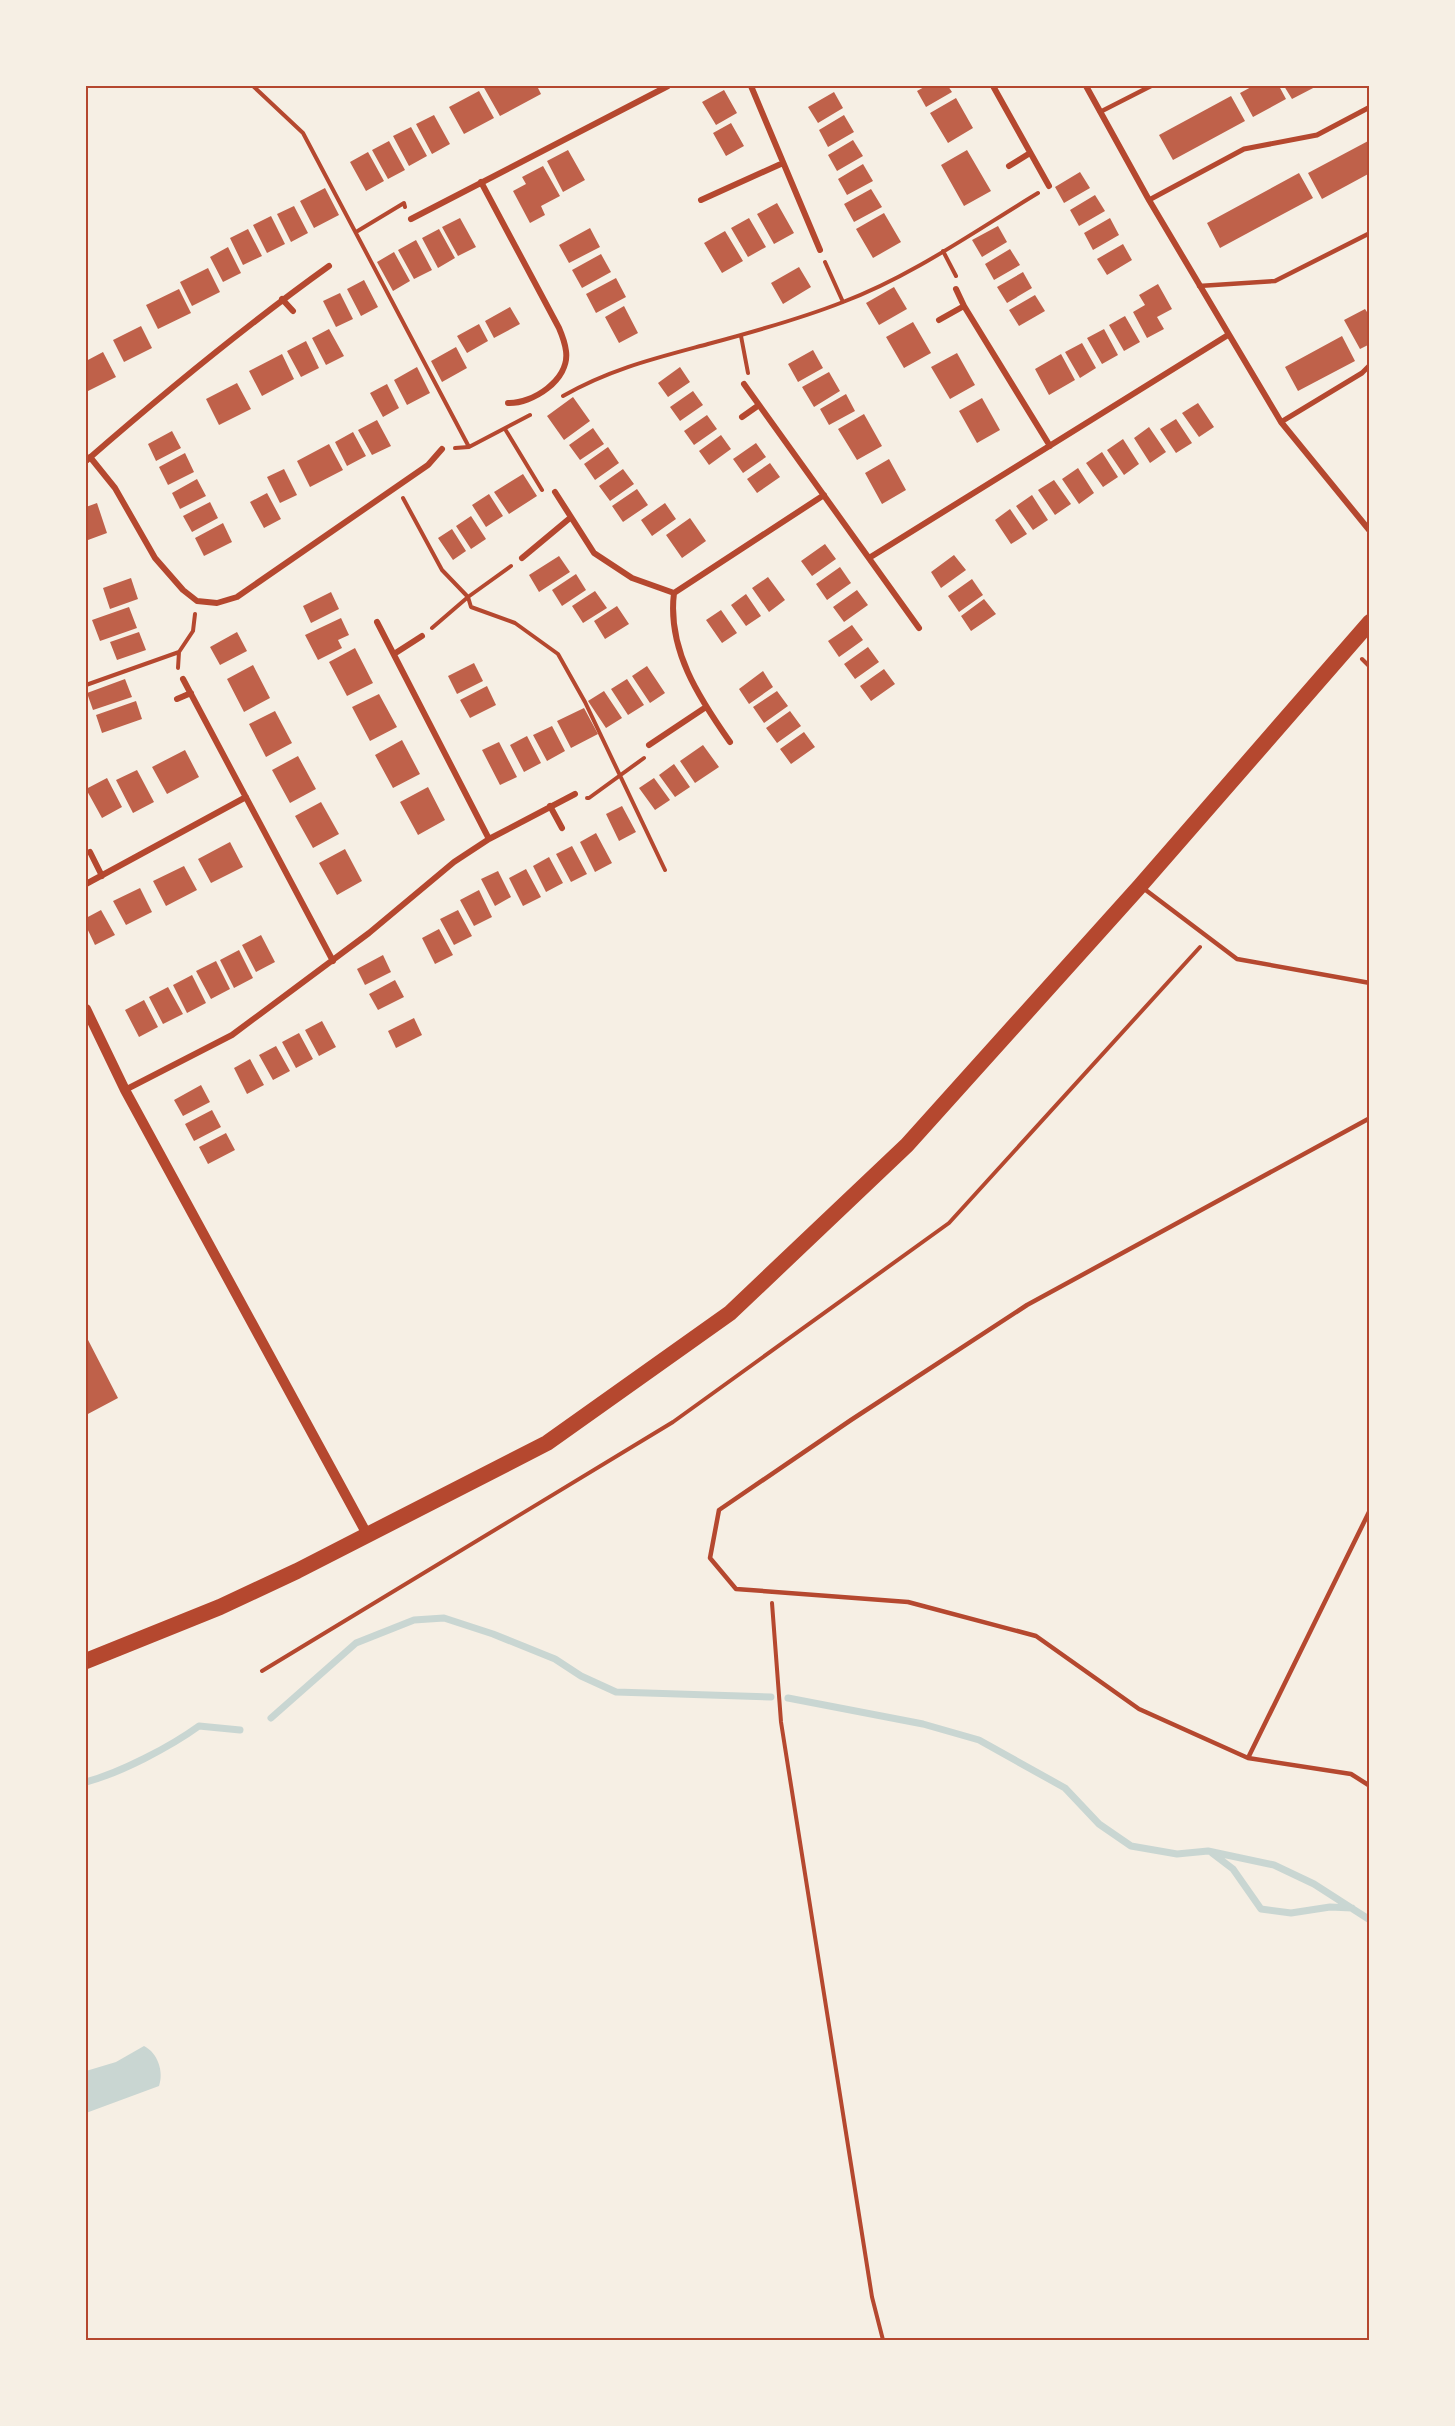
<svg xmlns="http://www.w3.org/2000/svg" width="1455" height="2426" font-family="Roboto,sans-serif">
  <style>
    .water { fill: #c9d6d2 }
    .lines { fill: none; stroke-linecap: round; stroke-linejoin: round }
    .stream { stroke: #c9d6d2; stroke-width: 7 }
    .building { fill: #bf614a }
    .path { stroke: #b5482f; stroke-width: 4 }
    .service { stroke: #b5482f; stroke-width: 4.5 }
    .pedestrian { stroke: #b5482f; stroke-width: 5 }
    .minor { stroke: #b5482f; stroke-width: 6 }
    .tertiary { stroke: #b5482f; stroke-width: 10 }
    .trunk { stroke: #b5482f; stroke-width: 16 }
    .neatline { fill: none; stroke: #b5482f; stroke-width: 2 }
  </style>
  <rect width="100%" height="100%" fill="#f6efe4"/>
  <path class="water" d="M 144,2046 C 158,2053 164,2072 159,2086 L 86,2113 L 86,2071 L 116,2062 Z"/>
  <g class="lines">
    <path class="stream" d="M 788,1698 L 923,1724 L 979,1740 L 1065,1788 L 1099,1824 L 1131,1846 L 1177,1854 L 1208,1851 L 1274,1865 L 1314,1884 L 1370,1920
      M 271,1718 L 356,1643 L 414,1620 L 444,1618 L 493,1634 L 555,1659 L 581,1676 L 616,1692 L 771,1697
      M 86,1782 C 120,1773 170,1747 199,1726 L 240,1730
      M 1212,1853 L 1233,1869 L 1261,1909 L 1291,1913 L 1330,1907 L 1352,1908"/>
  </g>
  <path class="building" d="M 483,86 L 537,86 L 541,94 L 500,116 Z
    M 926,86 L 948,86 L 952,92 L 926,107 L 917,91 Z
    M 1253,86 L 1279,86 L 1286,99 L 1253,117 L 1240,93 Z
    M 1284,86 L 1317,86 L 1292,99 Z
    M 724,90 L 737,113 L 716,125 L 702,102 Z
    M 479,91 L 494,118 L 464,134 L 449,107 Z
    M 834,92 L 843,108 L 818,123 L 808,107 Z
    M 1231,96 L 1245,121 L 1173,160 L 1159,135 Z
    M 956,98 L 973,128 L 948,143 L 930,113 Z
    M 434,115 L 450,144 L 432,154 L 416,124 Z
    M 844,115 L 854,132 L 828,147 L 819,130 Z
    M 731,123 L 744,146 L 726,156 L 713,133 Z
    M 411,127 L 427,156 L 409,166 L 393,136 Z
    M 853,140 L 863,156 L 837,171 L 828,155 Z
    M 1370,140 L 1370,173 L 1322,199 L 1308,173 Z
    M 389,141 L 405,170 L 388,179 L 372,150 Z
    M 568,150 L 585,180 L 563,192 L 547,161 Z
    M 967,150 L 991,191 L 964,206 L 941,165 Z
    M 368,152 L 384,181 L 366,191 L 350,162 Z
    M 863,164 L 873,181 L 847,195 L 838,179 Z
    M 543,166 L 560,196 L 541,206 L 545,215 L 530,223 L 513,191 L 526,184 L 522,177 Z
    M 1080,172 L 1090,188 L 1064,203 L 1055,187 Z
    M 1299,173 L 1313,198 L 1220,248 L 1207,223 Z
    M 325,188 L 339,215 L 314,228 L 300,201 Z
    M 871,189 L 882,207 L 854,222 L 844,204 Z
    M 1095,195 L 1105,211 L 1079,226 L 1070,210 Z
    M 777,203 L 794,233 L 774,244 L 757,214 Z
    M 294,206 L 308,233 L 291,242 L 277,214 Z
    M 884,213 L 901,242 L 873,258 L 856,229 Z
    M 271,216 L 285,244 L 267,253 L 253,225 Z
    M 460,218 L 476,247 L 458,256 L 442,227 Z
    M 749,218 L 766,247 L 748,257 L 731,228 Z
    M 1110,218 L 1119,235 L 1093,250 L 1084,233 Z
    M 998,226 L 1007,242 L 982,257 L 972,240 Z
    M 590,228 L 600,247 L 569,263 L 559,245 Z
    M 248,229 L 262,256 L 243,265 L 230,238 Z
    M 439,229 L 455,258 L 438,268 L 422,238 Z
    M 725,231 L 743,261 L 722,273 L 704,243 Z
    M 416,240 L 432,270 L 414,279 L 398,250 Z
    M 1123,244 L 1132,260 L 1107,275 L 1097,259 Z
    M 228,247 L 241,273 L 223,282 L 210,257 Z
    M 1010,249 L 1020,265 L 994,280 L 985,264 Z
    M 394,252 L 410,281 L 393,291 L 377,262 Z
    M 601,254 L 611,272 L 582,288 L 572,270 Z
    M 799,267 L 811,287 L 783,304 L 771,283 Z
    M 208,268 L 220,292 L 192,306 L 180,282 Z
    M 1023,272 L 1032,288 L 1007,303 L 997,287 Z
    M 616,278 L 626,297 L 596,313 L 586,294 Z
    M 364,280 L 378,307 L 361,316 L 347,289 Z
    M 1158,284 L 1172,309 L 1157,317 L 1164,329 L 1147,338 L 1133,312 L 1145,305 L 1139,295 Z
    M 894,287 L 907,309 L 879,325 L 866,303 Z
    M 179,289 L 191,313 L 158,329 L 146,305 Z
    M 340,293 L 353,319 L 336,327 L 323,301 Z
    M 1035,295 L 1045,311 L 1019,326 L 1009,310 Z
    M 624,306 L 638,333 L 619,343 L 605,317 Z
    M 510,307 L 520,324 L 494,338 L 485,321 Z
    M 1365,309 L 1367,312 L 1370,311 L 1370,344 L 1360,349 L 1344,320 Z
    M 1125,316 L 1140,342 L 1124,351 L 1109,325 Z
    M 913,322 L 931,353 L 904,368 L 886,337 Z
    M 479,324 L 488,341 L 467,353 L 457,336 Z
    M 141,326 L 152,348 L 124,362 L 113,340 Z
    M 329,329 L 344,356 L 326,365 L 312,338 Z
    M 1104,329 L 1118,355 L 1102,364 L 1087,338 Z
    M 1342,336 L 1355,361 L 1298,391 L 1285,367 Z
    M 306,341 L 319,368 L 301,377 L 287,351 Z
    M 1082,343 L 1096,368 L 1080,378 L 1065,352 Z
    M 456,347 L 467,368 L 442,382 L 431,361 Z
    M 813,350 L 823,368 L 798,382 L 788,364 Z
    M 103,352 L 116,377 L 86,392 L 86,361 Z
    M 957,353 L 975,385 L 950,399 L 931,367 Z
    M 282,354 L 294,379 L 262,396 L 249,371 Z
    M 1061,354 L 1075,380 L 1049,395 L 1035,369 Z
    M 417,367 L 430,393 L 407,405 L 394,380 Z
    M 680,367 L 690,382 L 668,397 L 658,383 Z
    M 829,372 L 840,391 L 814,407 L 802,387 Z
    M 237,383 L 251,409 L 219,425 L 206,399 Z
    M 387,384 L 399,408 L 383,417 L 370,393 Z
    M 693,391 L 703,405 L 680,421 L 670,407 Z
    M 846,394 L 855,411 L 829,425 L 820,409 Z
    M 573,397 L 590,421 L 564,440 L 547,416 Z
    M 982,398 L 1000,430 L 977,443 L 959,411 Z
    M 1198,403 L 1214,427 L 1199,437 L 1182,413 Z
    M 864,414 L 882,446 L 857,460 L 838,429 Z
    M 707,415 L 717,429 L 694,445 L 684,431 Z
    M 1176,419 L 1192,443 L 1176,453 L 1160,429 Z
    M 377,420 L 391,446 L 372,455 L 358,430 Z
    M 1149,427 L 1166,452 L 1150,463 L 1134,438 Z
    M 593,428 L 604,444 L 580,460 L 569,445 Z
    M 172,431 L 181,448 L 156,461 L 148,444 Z
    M 353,432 L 366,456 L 347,466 L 335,442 Z
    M 721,435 L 731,449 L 709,465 L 699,451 Z
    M 1123,439 L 1139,464 L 1124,475 L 1107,450 Z
    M 756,443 L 766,457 L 743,473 L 733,459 Z
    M 329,444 L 343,470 L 310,487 L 297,461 Z
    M 608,447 L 619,463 L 595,480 L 584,464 Z
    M 1102,452 L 1118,477 L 1103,487 L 1086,463 Z
    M 185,453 L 194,472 L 168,485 L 159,467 Z
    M 889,459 L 906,490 L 882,504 L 865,473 Z
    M 770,463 L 780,477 L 757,493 L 747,479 Z
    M 1078,468 L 1094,493 L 1079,504 L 1062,479 Z
    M 284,469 L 297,495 L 280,503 L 267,477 Z
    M 623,469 L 634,484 L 610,501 L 599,486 Z
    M 523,474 L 537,496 L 509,514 L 494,492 Z
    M 197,479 L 206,496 L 180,509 L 172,493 Z
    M 1054,480 L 1071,504 L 1055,515 L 1038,490 Z
    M 637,489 L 648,505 L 623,522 L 612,506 Z
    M 267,493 L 281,519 L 264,528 L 250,502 Z
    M 489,494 L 503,516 L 486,527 L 472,505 Z
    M 1032,495 L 1048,520 L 1033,530 L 1016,506 Z
    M 210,502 L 218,518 L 192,532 L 183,516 Z
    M 97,503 L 107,533 L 88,540 L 86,533 L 86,507 Z
    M 665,503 L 676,519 L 652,536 L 641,520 Z
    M 1010,509 L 1027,534 L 1011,544 L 995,520 Z
    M 471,516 L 486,539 L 471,549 L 456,526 Z
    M 690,518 L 706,541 L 682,558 L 666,535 Z
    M 223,523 L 232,542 L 204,556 L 195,538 Z
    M 452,529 L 466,551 L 453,560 L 438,538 Z
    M 825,544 L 836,559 L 812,576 L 801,561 Z
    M 954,555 L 966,570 L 941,588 L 931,572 Z
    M 559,556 L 570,572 L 539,592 L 529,575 Z
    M 840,567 L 851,583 L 827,600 L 816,584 Z
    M 576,574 L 586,590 L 562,606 L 552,590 Z
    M 768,577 L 785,600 L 769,612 L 752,588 Z
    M 131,578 L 138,599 L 110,609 L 103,588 Z
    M 972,579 L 983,595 L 959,612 L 948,596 Z
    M 857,590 L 868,605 L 844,622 L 833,607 Z
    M 595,591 L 607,608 L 583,623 L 572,606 Z
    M 331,592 L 339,609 L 311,623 L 303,606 Z
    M 746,594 L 761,616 L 746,626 L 731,605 Z
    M 984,599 L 996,614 L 971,631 L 961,616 Z
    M 617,606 L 629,624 L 605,639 L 594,621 Z
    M 129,607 L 137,628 L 100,641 L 92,620 Z
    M 721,610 L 737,633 L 722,643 L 706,620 Z
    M 341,618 L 349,635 L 338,640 L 342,648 L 318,660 L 305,635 Z
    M 852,625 L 863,640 L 839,657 L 828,641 Z
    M 139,632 L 146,650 L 117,660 L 110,642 Z
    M 237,632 L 247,651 L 220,665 L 210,647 Z
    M 868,647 L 879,662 L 855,679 L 844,664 Z
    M 355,648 L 373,683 L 347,696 L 329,662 Z
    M 474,663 L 483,681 L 457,694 L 448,676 Z
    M 253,665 L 270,698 L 244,712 L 227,679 Z
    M 647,666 L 665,693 L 650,703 L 632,676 Z
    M 884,669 L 895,684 L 871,701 L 860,686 Z
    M 763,671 L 773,687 L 749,704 L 739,689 Z
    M 125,679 L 132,697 L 93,710 L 87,693 Z
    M 627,679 L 644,705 L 628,715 L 611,689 Z
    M 487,686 L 496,705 L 470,718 L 460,700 Z
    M 604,691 L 622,718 L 606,728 L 588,701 Z
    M 777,691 L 788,706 L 764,723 L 753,707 Z
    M 379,694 L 397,727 L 370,741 L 352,707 Z
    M 136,701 L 142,719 L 102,733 L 96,715 Z
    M 584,708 L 598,734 L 571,748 L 557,721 Z
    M 275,711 L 292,743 L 266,757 L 249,724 Z
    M 790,711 L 801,726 L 777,743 L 766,728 Z
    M 552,726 L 565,751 L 547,761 L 533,735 Z
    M 804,732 L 815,747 L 791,764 L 780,749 Z
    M 527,736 L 541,763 L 524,772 L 510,745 Z
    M 402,740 L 420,774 L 393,788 L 375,755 Z
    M 499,742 L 517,777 L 500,785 L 482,750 Z
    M 703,745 L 719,767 L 695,783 L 680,761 Z
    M 185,750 L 199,777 L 167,794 L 152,767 Z
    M 298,756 L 316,789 L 290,803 L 272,770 Z
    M 674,764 L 690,787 L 675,797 L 659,775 Z
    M 137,770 L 154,802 L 133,813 L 116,780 Z
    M 107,778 L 122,807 L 102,818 L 86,789 Z
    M 654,778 L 670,800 L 655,810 L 639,788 Z
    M 428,787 L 445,820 L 418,835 L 400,802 Z
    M 321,802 L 339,834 L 313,848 L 295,816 Z
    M 622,806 L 636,832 L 619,841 L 606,814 Z
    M 596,833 L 612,863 L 595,872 L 580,842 Z
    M 230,842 L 243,867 L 211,883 L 198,859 Z
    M 572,846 L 587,874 L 571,882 L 556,854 Z
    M 345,849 L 362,881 L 337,895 L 319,863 Z
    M 549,857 L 563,883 L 546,892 L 533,866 Z
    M 184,866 L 197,890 L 166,906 L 153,881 Z
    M 526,869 L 541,897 L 523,906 L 509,878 Z
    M 498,871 L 511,897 L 495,906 L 481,879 Z
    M 140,888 L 152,912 L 126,925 L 113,901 Z
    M 479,890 L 492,917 L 474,926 L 460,900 Z
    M 101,910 L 115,935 L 95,945 L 86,926 L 86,918 Z
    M 458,910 L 472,936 L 454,945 L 440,919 Z
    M 439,929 L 453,955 L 435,964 L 422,938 Z
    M 261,935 L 275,962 L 256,972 L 242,945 Z
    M 239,950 L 253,978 L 234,988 L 220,960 Z
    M 383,955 L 391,972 L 365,985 L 357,969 Z
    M 216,961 L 230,989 L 211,999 L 196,971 Z
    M 192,975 L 206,1003 L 187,1013 L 173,985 Z
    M 395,980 L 404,997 L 378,1010 L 369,994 Z
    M 168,987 L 183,1014 L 163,1024 L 149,997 Z
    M 144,1000 L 158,1027 L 139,1037 L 125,1010 Z
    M 414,1018 L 422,1035 L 396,1048 L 388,1031 Z
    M 322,1021 L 336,1047 L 319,1056 L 305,1030 Z
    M 299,1033 L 313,1059 L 296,1068 L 282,1042 Z
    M 276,1046 L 290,1071 L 273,1080 L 259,1055 Z
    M 250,1059 L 264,1085 L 247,1094 L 234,1068 Z
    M 201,1085 L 210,1102 L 183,1116 L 174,1100 Z
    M 212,1110 L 221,1127 L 194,1141 L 185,1124 Z
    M 226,1133 L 235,1150 L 208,1164 L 199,1147 Z
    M 86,1336 L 118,1398 L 86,1415 Z"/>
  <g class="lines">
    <path class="path" d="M 253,86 L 303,133 L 469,447
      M 356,232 L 404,203 L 405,207
      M 943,251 L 956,276
      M 825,262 L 843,302
      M 741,336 L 748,373
      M 563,396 C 610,369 656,358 708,344 C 753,332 800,319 843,302 C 912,276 975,231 1038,193
      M 505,429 L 542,490
      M 455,448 L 469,447 L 530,415
      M 403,498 L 442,570 L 468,597 L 471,607 L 515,623 L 558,654 L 585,702 L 665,870
      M 432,628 L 468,597 L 511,566
      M 1362,659 L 1370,667
      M 178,668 L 179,652 L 193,631 L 195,614
      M 86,685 L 179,652
      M 587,798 L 589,798 L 644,758
      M 772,1603 L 781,1722 L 872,2297 L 883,2340
      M 262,1671 L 673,1422 L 949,1223 L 1200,947"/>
    <path class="service" d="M 1100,112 L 1151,86
      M 1199,286 L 1275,281 L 1370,233
      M 1143,888 L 1237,959 L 1370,983
      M 1370,1118 L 1027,1305 L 851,1420 L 719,1510 L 710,1558 L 736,1589 L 908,1602 L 1036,1636 L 1139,1709 L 1248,1758 L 1351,1774 L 1370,1786
      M 1248,1758 L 1370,1510"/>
    <path class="pedestrian" d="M 1149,200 L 1244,149 L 1317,135 L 1370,107
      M 1281,422 L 1362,373 L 1370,365"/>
    <path class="minor" d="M 751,86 L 820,250
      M 993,86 L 1049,186
      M 1086,86 L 1149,200 L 1281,422 L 1370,531
      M 1009,166 L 1030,153
      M 481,182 L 559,328 C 562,335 565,343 566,351 C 570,380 532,404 508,403
      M 701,200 L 783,163
      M 411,219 L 668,86
      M 956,289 L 964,306 L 1050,446
      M 282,299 L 293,311
      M 939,320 L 964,306
      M 744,384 L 919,628
      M 742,417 L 759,405
      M 90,457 L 115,488 L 155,558 L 183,590 L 197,601 L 217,603 L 237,597 L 428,465 L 442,449
      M 86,461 C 164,393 244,327 329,266
      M 555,492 L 594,553 L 632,578 L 674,593
      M 522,558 L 570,518
      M 869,558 L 1228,335
      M 377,622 L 489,839
      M 394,654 L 422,636
      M 183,679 L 333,961
      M 177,699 L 191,693
      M 730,742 C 699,698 667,649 674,593 L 824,495
      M 649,745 L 706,707
      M 550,806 L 562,828
      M 90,852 L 102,876
      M 86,884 L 246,797
      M 125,1090 L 232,1035 L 369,933 L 454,862 L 489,839 L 575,794"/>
    <path class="tertiary" d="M 86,1009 L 125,1090 L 368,1536"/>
    <path class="trunk" d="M 86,1661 L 220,1607 L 297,1571 L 547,1443 L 730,1313 L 907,1145 L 1140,886 L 1370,622"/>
  </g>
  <rect width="1455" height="2426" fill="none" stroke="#f6efe4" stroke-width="174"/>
  <rect x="87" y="87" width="1281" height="2252" class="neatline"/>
</svg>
